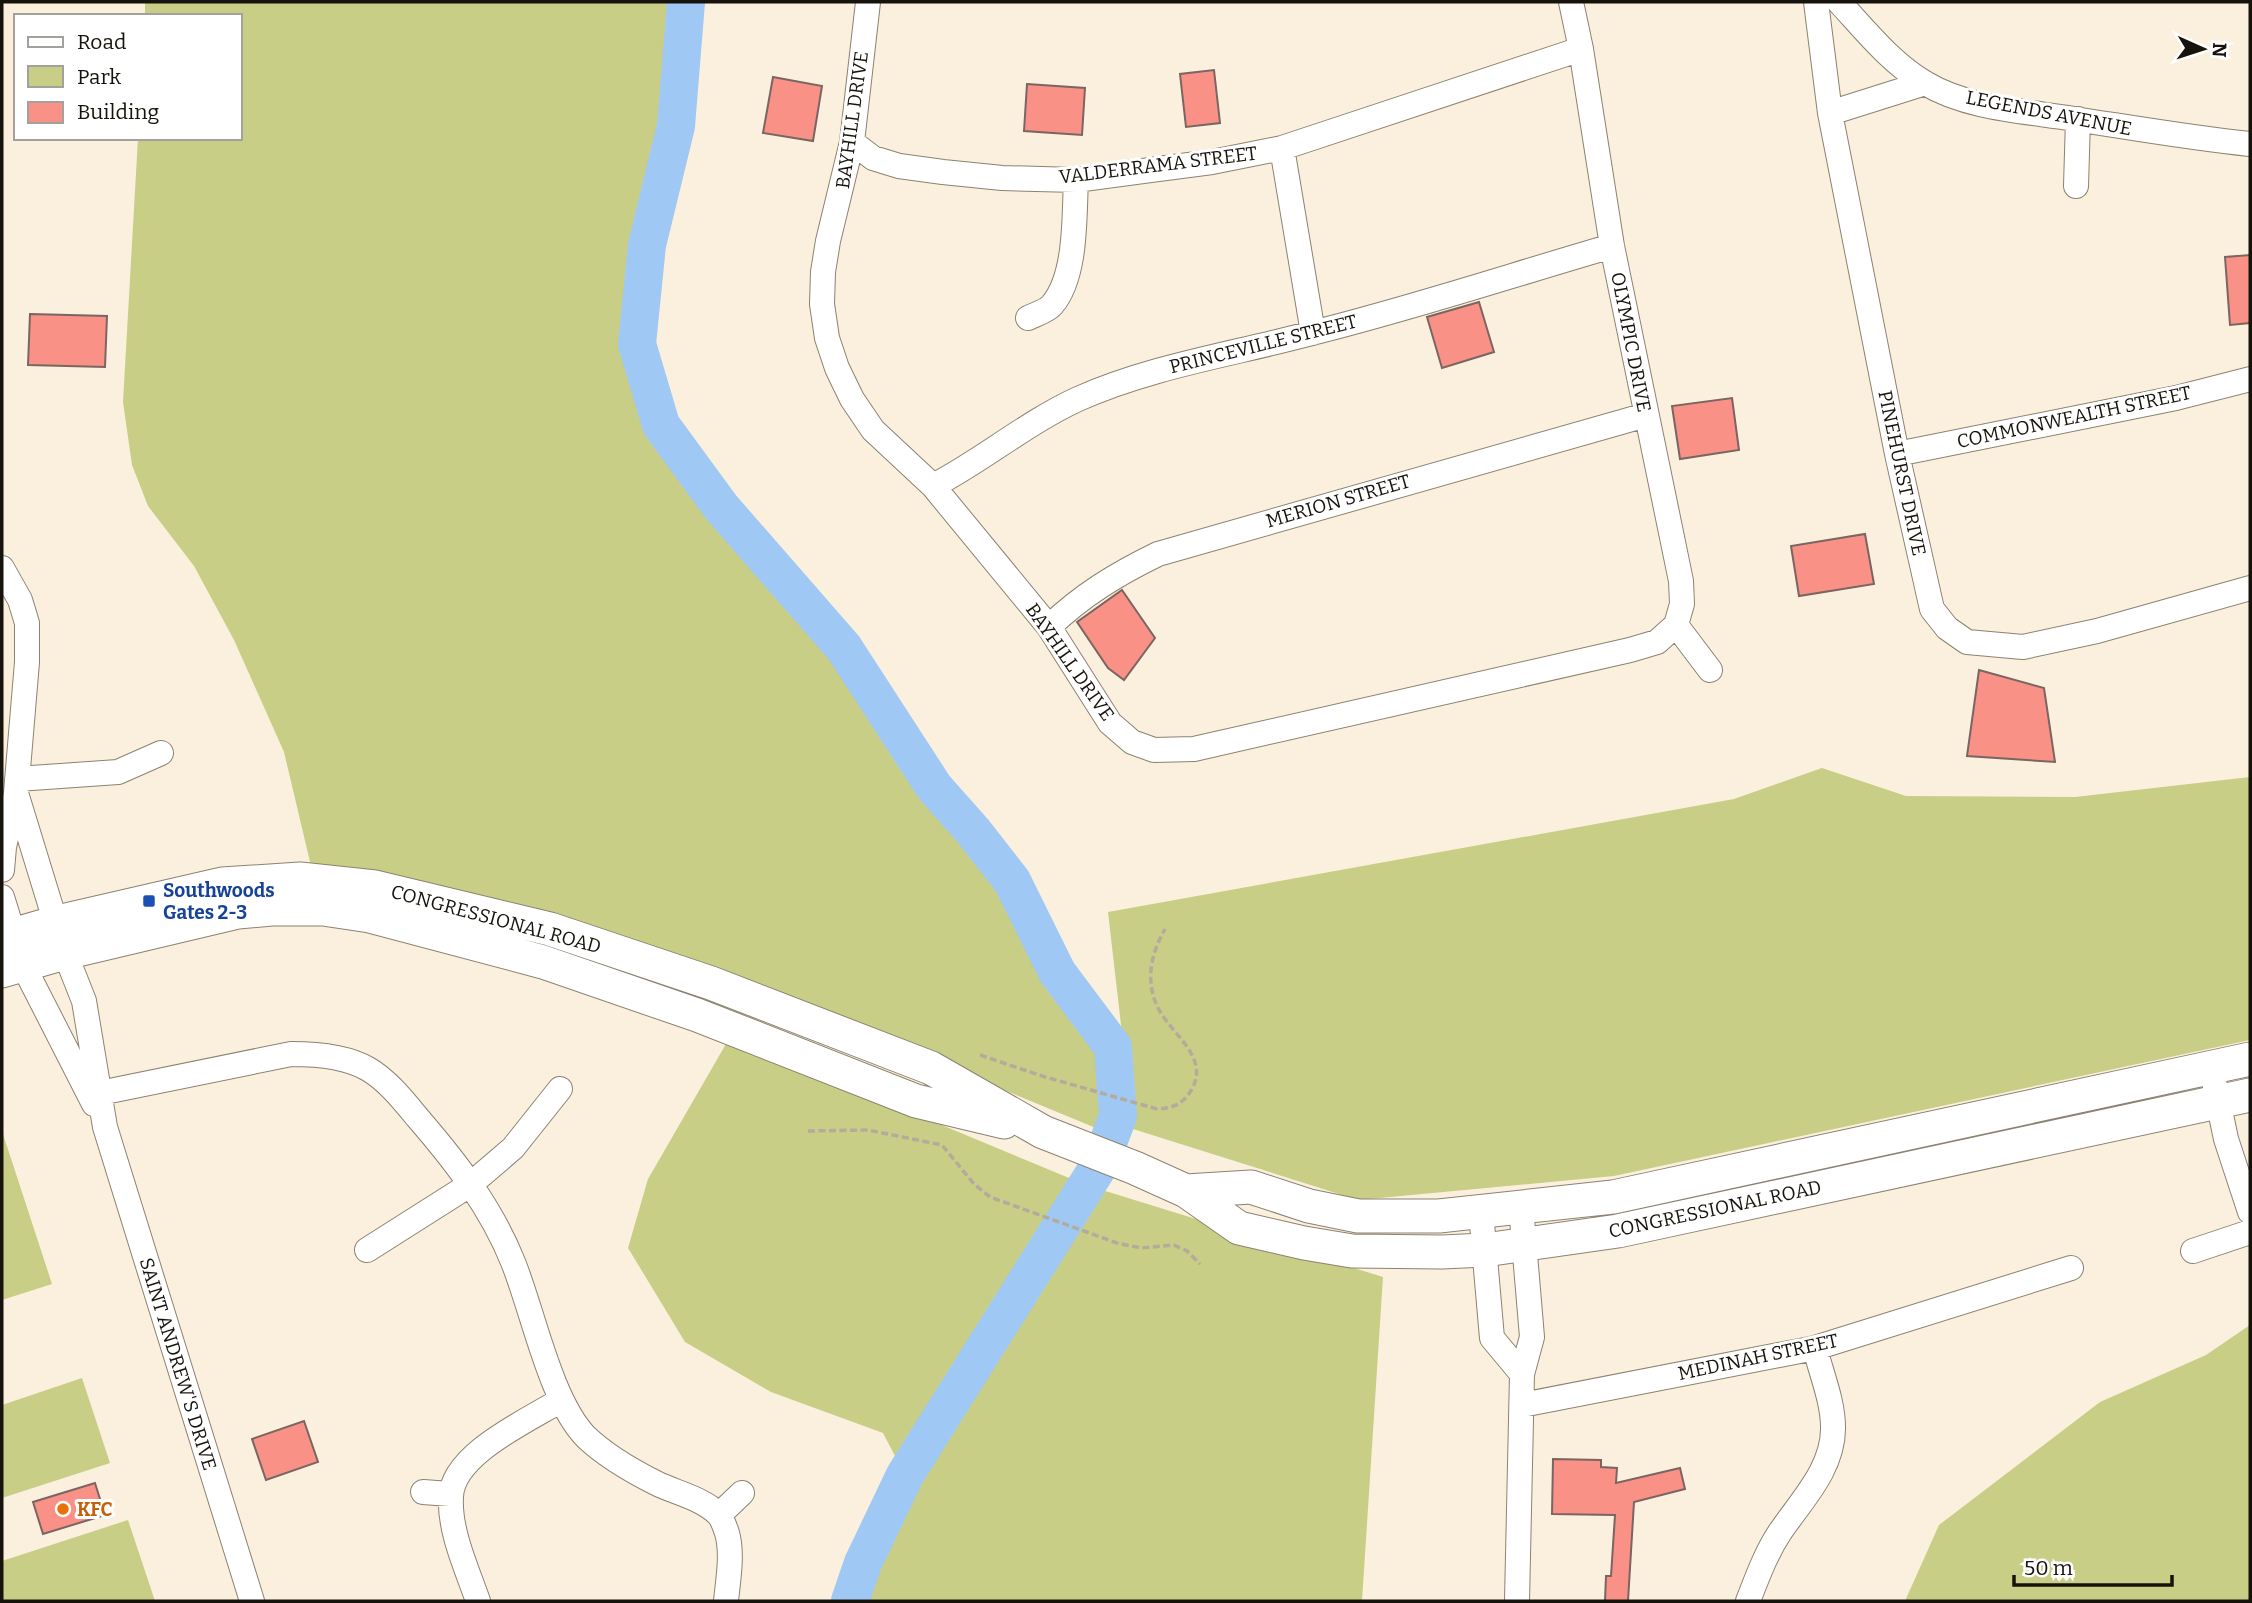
<svg xmlns="http://www.w3.org/2000/svg" width="2252" height="1603" font-family="Bitter,serif">
  <style>
    .green { fill: #c8ce86 }
    .lines { fill: none; stroke-linecap: round; stroke-linejoin: round }
    .river { stroke: #a0c8f4; stroke-width: 38 }
    .building { fill: #f99187; stroke: #7a6562; stroke-width: 2 }
    .minor-casing { stroke: #8c8271; stroke-width: 26 }
    .secondary-casing { stroke: #8c8271; stroke-width: 35 }
    .path { stroke: #b3ab9b; stroke-width: 3.5; stroke-dasharray: 7 3.5; stroke-linecap: butt }
    .minor { stroke: #fff; stroke-width: 24 }
    .secondary { stroke: #fff; stroke-width: 33 }
    .transit-dot { fill: #1a4fb4; stroke: #fff; stroke-width: 2.5 }
    .food-dot { fill: #e8710a; stroke: #fff; stroke-width: 2.5 }
    .labels { text-anchor: middle; dominant-baseline: central; stroke-width: 6; stroke-linejoin: round; paint-order: stroke }
    .street-label { font-size: 19px; fill: #16130c; stroke: #fff }
    .transit-label { font-size: 19px; font-weight: bold; fill: #164399; stroke: #fff; text-anchor: start }
    .food-label { font-size: 19px; font-weight: bold; fill: #c56008; stroke: #fff; text-anchor: start }
  </style>
  <rect width="100%" height="100%" fill="#fbf0dd"/>
  <path class="green" d="M 145,2 L 686,2 L 676,126 L 647,245 L 637,344 L 661,425 L 721,507 L 844,648 L 934,787 L 973,831 L 1012,881 L 1057,972 L 1113,1047 L 1125,1113 L 1108,1133 L 726,975 L 311,866 L 284,752 L 234,640 L 194,566 L 148,506 L 132,465 L 123,402 L 138,138 L 240,138 L 240,16 L 145,16 Z
    M 1822,768 L 1906,796 L 2075,797 L 2250,777 L 2250,1040 L 1614,1176 L 1358,1200 L 1133,1129 L 1108,912 L 1734,799 Z
    M 730,1037 L 1086,1185 L 1383,1277 L 1362,1601 L 850,1601 L 863,1563 L 905,1475 L 883,1433 L 771,1392 L 685,1342 L 628,1248 L 648,1179 Z
    M 2,1131 L 52,1284 L 2,1300 Z
    M 2250,1325 L 2250,1601 L 1905,1601 L 1939,1525 L 2100,1402 L 2206,1355 Z
    M 82,1378 L 110,1463 L 2,1498 L 2,1405 Z
    M 128,1520 L 155,1601 L 2,1601 L 2,1561 Z"/>
  <g class="lines">
    <path class="river" d="M 686,2 L 676,126 L 647,245 L 637,344 L 661,425 L 721,507 L 844,648 L 934,787 L 973,831 L 1012,881 L 1057,972 L 1113,1047 L 1118,1116 L 1100,1164 L 905,1475 L 863,1563 L 850,1601"/>
  </g>
  <path class="building" d="M 1214,70 L 1220,123 L 1186,127 L 1180,74 Z
    M 773,77 L 822,86 L 813,141 L 763,133 Z
    M 1027,84 L 1085,88 L 1082,135 L 1024,131 Z
    M 2250,255 L 2250,323 L 2230,325 L 2225,257 Z
    M 1479,302 L 1494,352 L 1442,368 L 1427,317 Z
    M 30,314 L 107,316 L 105,367 L 28,365 Z
    M 1732,398 L 1739,450 L 1680,459 L 1672,406 Z
    M 1865,534 L 1874,584 L 1799,596 L 1791,546 Z
    M 1122,590 L 1155,638 L 1124,680 L 1108,668 L 1077,622 Z
    M 1979,670 L 2044,688 L 2055,762 L 1967,756 Z
    M 304,1421 L 318,1462 L 266,1480 L 252,1439 Z
    M 1553,1459 L 1601,1460 L 1601,1467 L 1617,1468 L 1616,1483 L 1680,1468 L 1685,1489 L 1634,1502 L 1628,1601 L 1605,1601 L 1606,1576 L 1611,1576 L 1615,1515 L 1552,1514 Z
    M 95,1483 L 105,1515 L 43,1534 L 33,1502 Z"/>
  <g class="lines">
    <defs>
      <path id="minor" d="M 868,2 L 852,142 L 828,241 L 823,272 L 822,304 L 827,338 L 837,368 L 852,399 L 873,430 L 933,486 L 1049,627 L 1110,723 L 1132,742 L 1154,750 L 1194,749 L 1630,650 L 1657,642 L 1676,625
        M 1571,2 L 1581,49 L 1612,246 L 1681,581 L 1682,604 L 1676,625
        M 1816,2 L 1830,113 L 1897,454 L 1932,609 L 1947,628 L 1967,642 L 2023,647 L 2097,631 L 2250,588
        M 1839,2 C 1865,30 1891,63 1925,83 C 1968,109 2026,111 2075,119 C 2134,128 2191,138 2250,144
        M 1830,113 L 1925,83
        M 852,142 L 873,158 L 899,166 L 943,172 L 1002,178 L 1076,180 L 1143,171 L 1212,162 L 1282,148 L 1581,49
        M 1282,148 L 1313,333
        M 2076,186 L 2078,119
        M 1028,318 C 1036,314 1047,311 1052,305 C 1077,276 1074,216 1076,180
        M 1897,454 L 2176,398 L 2250,379
        M 933,486 C 983,460 1026,423 1078,399 C 1152,366 1234,354 1312,333 C 1413,308 1512,275 1612,246
        M 2,568 L 20,600 L 27,623 L 27,662 L 16,793 L 4,847 L 2,870
        M 1676,625 L 1710,670
        M 1049,627 C 1082,595 1117,574 1158,554 L 1646,415
        M 17,779 L 118,772 L 161,753
        M 16,793 L 65,953 L 84,1001 L 105,1127 L 252,1601
        M 2,897 L 23,965 L 94,1104
        M 2211,1067 L 2226,1139 L 2250,1212
        M 90,1095 L 291,1054 C 316,1054 346,1056 368,1069 C 387,1080 403,1100 417,1117 C 455,1161 491,1207 513,1262 C 533,1311 550,1400 586,1437 C 606,1456 632,1471 656,1483 C 676,1493 702,1498 718,1514 C 722,1518 725,1527 727,1533 C 733,1554 728,1580 726,1601
        M 1481,1212 L 1492,1338 L 1522,1374
        M 367,1250 L 471,1184 L 513,1148 L 560,1089
        M 2193,1251 L 2250,1232
        M 1522,1405 L 1815,1348 L 2071,1268
        M 423,1492 L 450,1494
        M 719,1515 L 742,1493
        M 478,1601 C 467,1569 449,1531 451,1497 C 452,1454 529,1420 561,1400
        M 1517,1601 L 1522,1374 L 1532,1337 L 1521,1207
        M 1748,1601 C 1757,1578 1766,1553 1780,1532 C 1801,1501 1834,1468 1833,1427 C 1833,1401 1821,1373 1815,1348"/>
      <path id="secondary" d="M 2,938 L 57,922 L 222,884 L 300,879 L 375,887 L 550,929 L 711,983 L 931,1068 L 1043,1132 L 1135,1168 L 1186,1191 L 1239,1228 L 1304,1243 L 1352,1251 L 1442,1252 L 1485,1250 L 1618,1231 L 2250,1095
        M 2,971 L 65,953 L 238,912 L 272,909 L 323,909 L 370,916 L 543,962 L 697,1015 L 916,1101 L 1004,1122
        M 1186,1191 L 1251,1187 L 1309,1206 L 1358,1216 L 1439,1216 L 1613,1197 L 2250,1059"/>
    </defs>
    <use href="#minor" class="minor-casing"/>
    <use href="#secondary" class="secondary-casing"/>
    <path class="path" d="M 980,1055 L 1042,1076 L 1157,1109 C 1174,1108 1183,1104 1192,1089 C 1211,1054 1165,1031 1155,1001 C 1146,976 1152,952 1165,929
      M 808,1131 L 868,1130 L 942,1145 L 974,1184 L 990,1197 L 1117,1243 L 1141,1248 L 1174,1245 L 1187,1251 L 1200,1264"/>
    <use href="#minor" class="minor"/>
    <use href="#secondary" class="secondary"/>
  </g>
  <rect class="transit-dot" x="142" y="894" width="14" height="14" rx="3.5"/>
  <circle class="food-dot" cx="63" cy="1509" r="7"/>
  <g class="labels">
    <g class="street-label">
      <text transform="translate(2049 113) rotate(11)">LEGENDS AVENUE</text>
      <text transform="translate(852 120) rotate(-82)">BAYHILL DRIVE</text>
      <text transform="translate(1158 165) rotate(-7)">VALDERRAMA STREET</text>
      <text transform="translate(1631 342) rotate(79)">OLYMPIC DRIVE</text>
      <text transform="translate(1263 344) rotate(-14)">PRINCEVILLE STREET</text>
      <text transform="translate(2074 417) rotate(-12)">COMMONWEALTH STREET</text>
      <text transform="translate(1902 473) rotate(78)">PINEHURST DRIVE</text>
      <text transform="translate(1338 501) rotate(-16)">MERION STREET</text>
      <text transform="translate(1070 662) rotate(55)">BAYHILL DRIVE</text>
      <text transform="translate(496 919) rotate(15)">CONGRESSIONAL ROAD</text>
      <text transform="translate(1715 1209) rotate(-12)">CONGRESSIONAL ROAD</text>
      <text transform="translate(1758 1357) rotate(-12)">MEDINAH STREET</text>
      <text transform="translate(178 1364) rotate(73)">SAINT ANDREW'S DRIVE</text>
    </g>
    <g class="transit-label">
      <text x="163" y="890">Southwoods<tspan x="163" dy="22">Gates 2-3</tspan></text>
    </g>
    <g class="food-label">
      <text x="77" y="1509">KFC</text>
    </g>
  </g>
  <rect width="2252" height="1603" fill="none" stroke="#16130c" stroke-width="7"/>
  <rect x="14" y="14" width="228" height="126" fill="#ffffff" stroke="#a2a19e" stroke-width="2"/>
  <rect x="28" y="37" width="35" height="10" fill="#ffffff" stroke="#a2a19e" stroke-width="2"/>
  <text x="77" y="49" font-size="21" fill="#16130c">Road</text>
  <rect x="28" y="66" width="35" height="21" fill="#c8ce86" stroke="#a2a19e" stroke-width="2"/>
  <text x="77" y="84" font-size="21" fill="#16130c">Park</text>
  <rect x="28" y="102" width="35" height="21" fill="#f99187" stroke="#a2a19e" stroke-width="2"/>
  <text x="77" y="119" font-size="21" fill="#16130c">Building</text>
  <g transform="translate(2203 49) rotate(93)" stroke="#ffffff" stroke-width="5" paint-order="stroke">
  <path d="M0-5L12 26L0 18L-12 26Z" fill="#16130c"/>
  <text y="-10" font-size="19" font-weight="bold" text-anchor="middle" fill="#16130c">N</text>
  </g>
  <path d="M2014 1575v10h158v-10" fill="none" stroke="#16130c" stroke-width="3.5"/>
  <text x="2024" y="1575" font-size="21" fill="#16130c" stroke="#ffffff" stroke-width="5" paint-order="stroke">50 m</text>
</svg>
